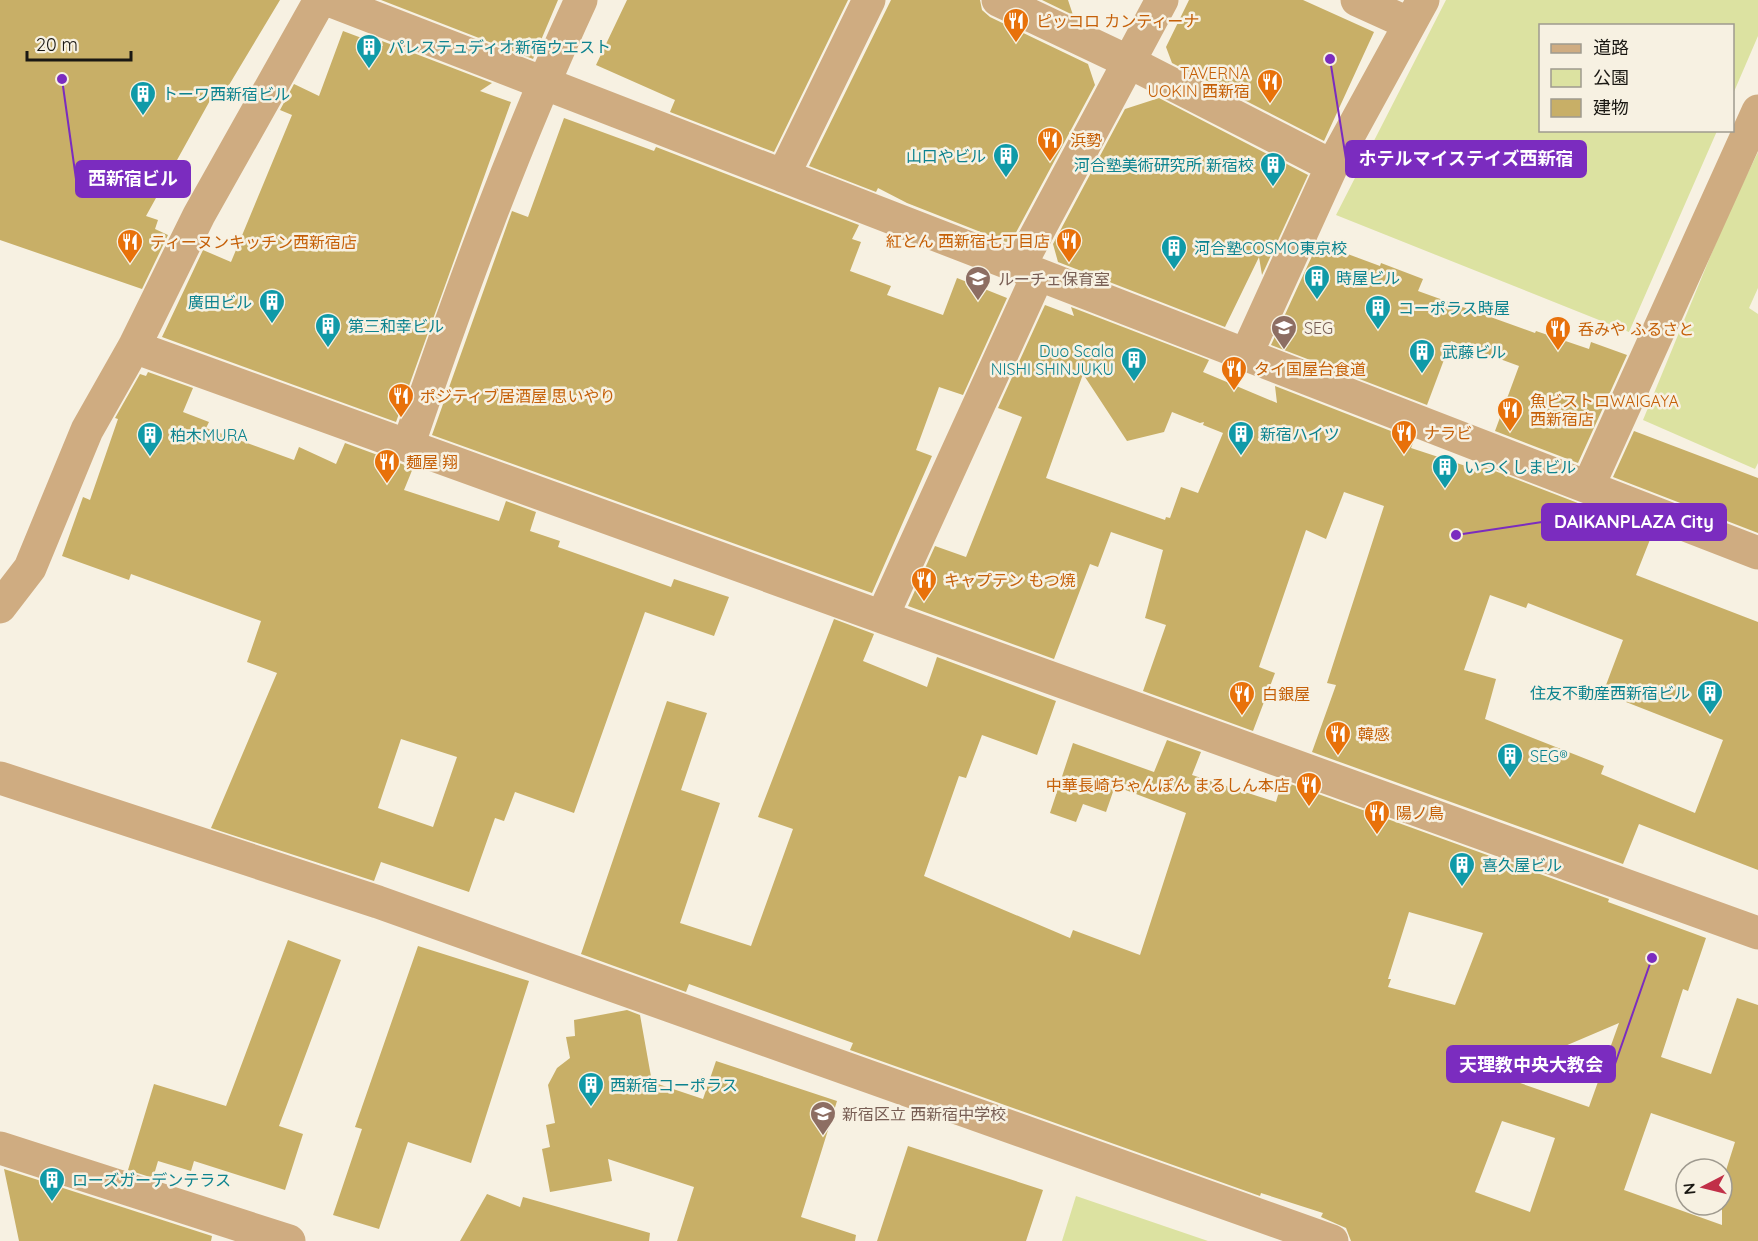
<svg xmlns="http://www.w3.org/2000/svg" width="1758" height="1241" font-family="Quicksand,'Noto Sans JP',sans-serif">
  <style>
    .green { fill: #dce2a1 }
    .building { fill: #c8af67; fill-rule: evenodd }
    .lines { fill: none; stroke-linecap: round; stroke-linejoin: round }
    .minor { stroke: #cfac81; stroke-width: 33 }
    .labels { text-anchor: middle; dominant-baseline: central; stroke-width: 5; stroke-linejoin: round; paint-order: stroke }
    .food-label { font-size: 16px; fill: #c56008; stroke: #f7f1e2; text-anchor: start }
    .culture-label { font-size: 16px; fill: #0d838f; stroke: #f7f1e2; text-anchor: start }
    .education-label { font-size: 16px; fill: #785e54; stroke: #f7f1e2; text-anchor: start }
    .leader { fill: none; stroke: #7b2cbf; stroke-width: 2 }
    .callout-dot { fill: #7b2cbf; stroke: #f7f1e2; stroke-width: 2 }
    .callout { fill: #7b2cbf; stroke: #7b2cbf; stroke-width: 2 }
    .callout-label { font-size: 18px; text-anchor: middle; font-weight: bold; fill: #fff }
  </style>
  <rect width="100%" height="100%" fill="#f7f1e2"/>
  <path class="green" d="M 1446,0 L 1758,0 L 1758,36 L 1733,94 L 1732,26 L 1540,26 L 1540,130 L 1717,131 L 1629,332 L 1336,215 Z
    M 1758,152 L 1758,288 L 1749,308 L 1758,314 L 1758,463 L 1755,469 L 1643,420 L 1727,216 Z
    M 1076,1196 L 1208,1241 L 1062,1241 Z"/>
  <path class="building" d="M 0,0 L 280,0 L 226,90 L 218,86 L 146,216 L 158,220 L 155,229 L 168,235 L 142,289 L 0,240 Z
    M 381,0 L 558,0 L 533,59 Z
    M 627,0 L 848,0 L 774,152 L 670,112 L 675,100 L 596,65 Z
    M 891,0 L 980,0 L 982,10 L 990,17 L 1088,64 L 1095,85 L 1012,240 L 1006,242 L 907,203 L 878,188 L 876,192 L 809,166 Z
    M 1042,0 L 1068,0 L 1073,15 Z
    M 1189,0 L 1303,0 L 1374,32 L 1324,141 L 1172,63 L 1166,47 Z
    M 343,31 L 383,46 L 382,41 L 492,83 L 480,91 L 511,102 L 396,422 L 162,337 L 203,250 L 231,262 L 292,115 L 280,110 L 294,84 L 319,96 Z
    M 1159,98 L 1308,175 L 1262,275 L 1259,257 L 1225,327 L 1058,262 L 1053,244 L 1125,109 Z
    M 564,118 L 654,151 L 656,147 L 859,225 L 852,239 L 861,242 L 850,271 L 891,286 L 887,295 L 943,315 L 957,278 L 1007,298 L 963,395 L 939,387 L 916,450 L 932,456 L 872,593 L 432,435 L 512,211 L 528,217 Z
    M 1318,243 L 1380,266 L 1381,263 L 1423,279 L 1418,291 L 1535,333 L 1536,331 L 1589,349 L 1591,342 L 1627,355 L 1578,463 L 1495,431 L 1519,366 L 1451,341 L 1427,405 L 1271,345 Z
    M 1045,305 L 1074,316 L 1071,307 L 1209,360 L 1203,372 L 1277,403 L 1275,386 L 1414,440 L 1411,448 L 1481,471 L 1482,466 L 1653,532 L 1636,575 L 1758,622 L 1758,870 L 1639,824 L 1623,864 L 1312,752 L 1336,685 L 1327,683 L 1384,506 L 1344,492 L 1326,539 L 1306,530 L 1259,667 L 1275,673 L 1253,731 L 1143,691 L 1166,625 L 1145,618 L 1163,550 L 1111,532 L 1098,567 L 1090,564 L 1054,659 L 908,606 L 935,546 L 966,557 L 1022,417 L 998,408 ZM 1083,374 L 1127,441 L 1164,432 L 1172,412 L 1200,423 L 1204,422 L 1203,425 L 1223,433 L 1198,493 L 1181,487 L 1170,518 L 1166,517 L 1165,520 L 1046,478 ZM 1490,595 L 1526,608 L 1528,603 L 1623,640 L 1603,693 L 1723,740 L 1695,813 L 1601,774 L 1604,766 L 1485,719 L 1496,679 L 1464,670 Z
    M 148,372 L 193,388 L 183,412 L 209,422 L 206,428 L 294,460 L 299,447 L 336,464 L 345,443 L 413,468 L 404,490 L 499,521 L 506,501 L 536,512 L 530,531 L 560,541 L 558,547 L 671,587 L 674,579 L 729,597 L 714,636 L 645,612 L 574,813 L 515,792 L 504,821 L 495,818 L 469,892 L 381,862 L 374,881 L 211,828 L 277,673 L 247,662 L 261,621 L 131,574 L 129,580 L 62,556 L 83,497 L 90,500 L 118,419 L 115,418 L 140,374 L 146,376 ZM 401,739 L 457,757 L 433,827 L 378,808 Z
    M 1634,431 L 1758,478 L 1758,533 L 1613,477 Z
    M 834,619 L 874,634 L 863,661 L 927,687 L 937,657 L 1056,701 L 1037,755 L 982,735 L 966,778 L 959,776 L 924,876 L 1070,938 L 1073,930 L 1140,955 L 1186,813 L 1115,786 L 1106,812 L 1083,804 L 1076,822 L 1050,813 L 1073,743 L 1154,772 L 1167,740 L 1201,752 L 1192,775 L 1276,802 L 1282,781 L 1285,782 L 1609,899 L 1608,902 L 1706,938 L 1688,991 L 1683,989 L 1661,1057 L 1711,1074 L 1737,998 L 1758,1005 L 1758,1241 L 1351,1241 L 1346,1228 L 1321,1217 L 1323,1213 L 1261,1193 L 1260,1196 L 850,1050 L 853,1043 L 689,984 L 686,992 L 581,954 L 667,701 L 707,713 L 681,790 L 720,803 L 680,923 L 751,946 L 793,829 L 758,817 ZM 1409,912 L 1483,933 L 1455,1005 L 1388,987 L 1391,979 L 1388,979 ZM 1619,1023 L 1589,1107 L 1497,1075 ZM 1651,1113 L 1735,1142 L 1722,1183 L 1722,1225 L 1624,1190 ZM 1502,1121 L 1555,1138 L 1530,1212 L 1475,1192 Z
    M 288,940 L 341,960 L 279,1126 L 303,1134 L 285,1190 L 194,1161 L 191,1171 L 158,1161 L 153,1178 L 128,1170 L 154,1084 L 226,1106 Z
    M 418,946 L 529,981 L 471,1163 L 408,1142 L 379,1229 L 333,1215 L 362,1129 L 355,1127 Z
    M 627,1010 L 640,1015 L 652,1082 L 703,1099 L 716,1061 L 837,1101 L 801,1217 L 856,1235 L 855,1241 L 677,1241 L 694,1187 L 608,1159 L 612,1181 L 550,1192 L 542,1149 L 550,1147 L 546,1125 L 555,1123 L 548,1085 L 557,1068 L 570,1058 L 566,1037 L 575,1036 L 574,1020 Z
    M 908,1146 L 1043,1190 L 1026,1241 L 877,1241 Z
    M 4,1169 L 212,1236 L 211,1241 L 19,1241 Z
    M 487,1194 L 520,1207 L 523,1197 L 650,1233 L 649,1241 L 460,1241 Z"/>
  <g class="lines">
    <path class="minor" d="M 329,0 L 1758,553
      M 998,0 L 1129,62 L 1332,166
      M 1357,0 L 1410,24
      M 783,176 L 869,0
      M 1019,267 L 1162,0
      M 134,347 L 1758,933
      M 1246,355 L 1332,166 L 1423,0
      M 408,446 C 459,295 514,145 581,0
      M 1588,487 L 1758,111
      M 0,607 L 30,568 L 87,430 L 134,347 L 199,215 L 320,0
      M 882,617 L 1038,275
      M 0,778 L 378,902 L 1332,1241
      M 0,1148 L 289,1241"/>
  </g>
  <defs>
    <symbol id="restaurant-pin" viewBox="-11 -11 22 30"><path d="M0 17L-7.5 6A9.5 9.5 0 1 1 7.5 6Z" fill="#e8710a" stroke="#f7f1e2"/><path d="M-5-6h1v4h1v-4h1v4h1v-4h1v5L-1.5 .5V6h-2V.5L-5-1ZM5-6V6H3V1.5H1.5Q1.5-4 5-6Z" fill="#fff"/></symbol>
    <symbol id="building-pin" viewBox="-11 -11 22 30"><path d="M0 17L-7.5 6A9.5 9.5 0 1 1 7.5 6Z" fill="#0f9aa8" stroke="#f7f1e2"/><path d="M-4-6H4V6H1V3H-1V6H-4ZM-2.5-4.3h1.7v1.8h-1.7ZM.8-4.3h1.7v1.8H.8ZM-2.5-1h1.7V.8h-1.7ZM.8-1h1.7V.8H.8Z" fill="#fff"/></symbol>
    <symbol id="school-pin" viewBox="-11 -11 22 30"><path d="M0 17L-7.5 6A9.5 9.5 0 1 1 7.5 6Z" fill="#8d6e63" stroke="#f7f1e2"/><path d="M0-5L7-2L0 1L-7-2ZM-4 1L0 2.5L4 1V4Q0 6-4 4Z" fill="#fff"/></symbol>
  </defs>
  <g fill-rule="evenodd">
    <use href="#restaurant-pin" x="1001" y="6" width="30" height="40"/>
    <use href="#building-pin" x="354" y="32" width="30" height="40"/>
    <use href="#restaurant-pin" x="1255" y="67" width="30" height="40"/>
    <use href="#building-pin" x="128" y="79" width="30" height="40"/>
    <use href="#restaurant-pin" x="1035" y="125" width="30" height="40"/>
    <use href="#building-pin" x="991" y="141" width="30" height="40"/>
    <use href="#building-pin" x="1258" y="150" width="30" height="40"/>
    <use href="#restaurant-pin" x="1054" y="226" width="30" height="40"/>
    <use href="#restaurant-pin" x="115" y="227" width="30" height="40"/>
    <use href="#building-pin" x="1159" y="233" width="30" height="40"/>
    <use href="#building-pin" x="1302" y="263" width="30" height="40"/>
    <use href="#school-pin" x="963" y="264" width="30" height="40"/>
    <use href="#building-pin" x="257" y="287" width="30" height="40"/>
    <use href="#building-pin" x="1363" y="293" width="30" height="40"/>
    <use href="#building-pin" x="313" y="311" width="30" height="40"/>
    <use href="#school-pin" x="1269" y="313" width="30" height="40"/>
    <use href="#restaurant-pin" x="1543" y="314" width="30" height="40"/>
    <use href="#building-pin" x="1407" y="337" width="30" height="40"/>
    <use href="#building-pin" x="1119" y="345" width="30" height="40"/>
    <use href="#restaurant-pin" x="1219" y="354" width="30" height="40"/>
    <use href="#restaurant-pin" x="386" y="381" width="30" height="40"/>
    <use href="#restaurant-pin" x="1495" y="395" width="30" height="40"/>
    <use href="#restaurant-pin" x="1389" y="418" width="30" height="40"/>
    <use href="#building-pin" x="1226" y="419" width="30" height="40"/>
    <use href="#building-pin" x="135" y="420" width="30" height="40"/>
    <use href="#restaurant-pin" x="372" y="447" width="30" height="40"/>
    <use href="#building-pin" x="1430" y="452" width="30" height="40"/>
    <use href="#restaurant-pin" x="909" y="565" width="30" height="40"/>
    <use href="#building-pin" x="1695" y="678" width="30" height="40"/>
    <use href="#restaurant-pin" x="1227" y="679" width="30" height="40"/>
    <use href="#restaurant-pin" x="1323" y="719" width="30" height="40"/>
    <use href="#building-pin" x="1495" y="741" width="30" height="40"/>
    <use href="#restaurant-pin" x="1294" y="770" width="30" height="40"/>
    <use href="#restaurant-pin" x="1362" y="798" width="30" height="40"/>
    <use href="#building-pin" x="1447" y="850" width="30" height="40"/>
    <use href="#building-pin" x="576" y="1070" width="30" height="40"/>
    <use href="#school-pin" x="808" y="1099" width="30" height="40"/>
    <use href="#building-pin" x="37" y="1165" width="30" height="40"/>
  </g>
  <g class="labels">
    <g class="food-label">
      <text x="1036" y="21">ピッコロ カンティーナ</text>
      <text x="1250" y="73" text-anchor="end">TAVERNA<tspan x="1250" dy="18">UOKIN 西新宿</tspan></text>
      <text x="1070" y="140">浜勢</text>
      <text x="1050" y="241" text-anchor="end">紅とん 西新宿七丁目店</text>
      <text x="150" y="242">ティーヌンキッチン西新宿店</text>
      <text x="1578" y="329">呑みや ふるさと</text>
      <text x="1254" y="369">タイ国屋台食道</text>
      <text x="420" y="396">ポジティブ居酒屋 思いやり</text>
      <text x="1530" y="401">魚ビストロWAIGAYA<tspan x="1530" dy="18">西新宿店</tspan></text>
      <text x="1424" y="433">ナラビ</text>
      <text x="406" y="462">麺屋 翔</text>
      <text x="944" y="580">キャプテン もつ焼</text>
      <text x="1262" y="694">白銀屋</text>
      <text x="1358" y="734">韓感</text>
      <text x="1290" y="785" text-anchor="end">中華長崎ちゃんぽん まるしん本店</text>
      <text x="1396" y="813">陽ノ鳥</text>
    </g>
    <g class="culture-label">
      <text x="388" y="47">パレステュディオ新宿ウエスト</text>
      <text x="162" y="94">トーワ西新宿ビル</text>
      <text x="986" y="156" text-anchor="end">山口やビル</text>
      <text x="1254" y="165" text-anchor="end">河合塾美術研究所 新宿校</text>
      <text x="1194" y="248">河合塾COSMO東京校</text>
      <text x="1336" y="278">時屋ビル</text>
      <text x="252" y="302" text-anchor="end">廣田ビル</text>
      <text x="1398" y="308">コーポラス時屋</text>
      <text x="348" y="326">第三和幸ビル</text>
      <text x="1114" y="351" text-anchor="end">Duo Scala<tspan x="1114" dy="18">NISHI SHINJUKU</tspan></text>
      <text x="1442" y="352">武藤ビル</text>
      <text x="1260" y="434">新宿ハイツ</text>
      <text x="170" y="435">柏木MURA</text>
      <text x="1464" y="467">いつくしまビル</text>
      <text x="1690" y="693" text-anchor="end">住友不動産西新宿ビル</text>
      <text x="1530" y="756">SEG®</text>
      <text x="1482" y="865">喜久屋ビル</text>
      <text x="610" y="1085">西新宿コーポラス</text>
      <text x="72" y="1180">ローズガーデンテラス</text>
    </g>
    <g class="education-label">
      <text x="998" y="279">ルーチェ保育室</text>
      <text x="1304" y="328">SEG</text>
      <text x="842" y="1114">新宿区立 西新宿中学校</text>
    </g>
  </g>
  <path class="leader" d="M1330 59L1346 159M62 79L76 179M1456 535L1542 522M1652 958L1615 1064"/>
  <g class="callout-dot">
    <circle cx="1330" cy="59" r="6"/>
    <circle cx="62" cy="79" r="6"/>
    <circle cx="1456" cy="535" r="6"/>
    <circle cx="1652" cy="958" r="6"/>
  </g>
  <g class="callout">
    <rect x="1346" y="141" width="240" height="36" rx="6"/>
    <rect x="76" y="161" width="114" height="36" rx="6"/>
    <rect x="1542" y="504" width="184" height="36" rx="6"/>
    <rect x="1447" y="1046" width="168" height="36" rx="6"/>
  </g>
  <g class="callout-label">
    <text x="1466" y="165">ホテルマイステイズ西新宿</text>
    <text x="133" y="185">西新宿ビル</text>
    <text x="1634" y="528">DAIKANPLAZA City</text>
    <text x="1531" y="1071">天理教中央大教会</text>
  </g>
  <rect x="1539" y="24" width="195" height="108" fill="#f7f1e2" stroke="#9f9a8f" stroke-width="1.5"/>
  <rect x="1551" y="44" width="30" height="9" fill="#cfac81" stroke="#9f9a8f" stroke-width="1.5"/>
  <text x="1593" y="54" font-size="18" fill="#1a1813">道路</text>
  <rect x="1551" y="69" width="30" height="18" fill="#dce2a1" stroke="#9f9a8f" stroke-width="1.5"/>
  <text x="1593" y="84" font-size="18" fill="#1a1813">公園</text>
  <rect x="1551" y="99" width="30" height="18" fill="#c8af67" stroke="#9f9a8f" stroke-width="1.5"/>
  <text x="1593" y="114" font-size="18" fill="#1a1813">建物</text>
  <g transform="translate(1704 1187) rotate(263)"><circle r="28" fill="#f7f1e2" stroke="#9f9a8f" stroke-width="1.5"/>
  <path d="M0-4.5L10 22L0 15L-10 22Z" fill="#c13048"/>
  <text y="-9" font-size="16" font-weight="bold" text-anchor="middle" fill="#1a1813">N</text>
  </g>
  <path d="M27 51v9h104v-9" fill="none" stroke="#1a1813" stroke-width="3"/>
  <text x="36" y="51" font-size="18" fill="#1a1813" stroke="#f7f1e2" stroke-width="4.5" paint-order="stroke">20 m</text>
</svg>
